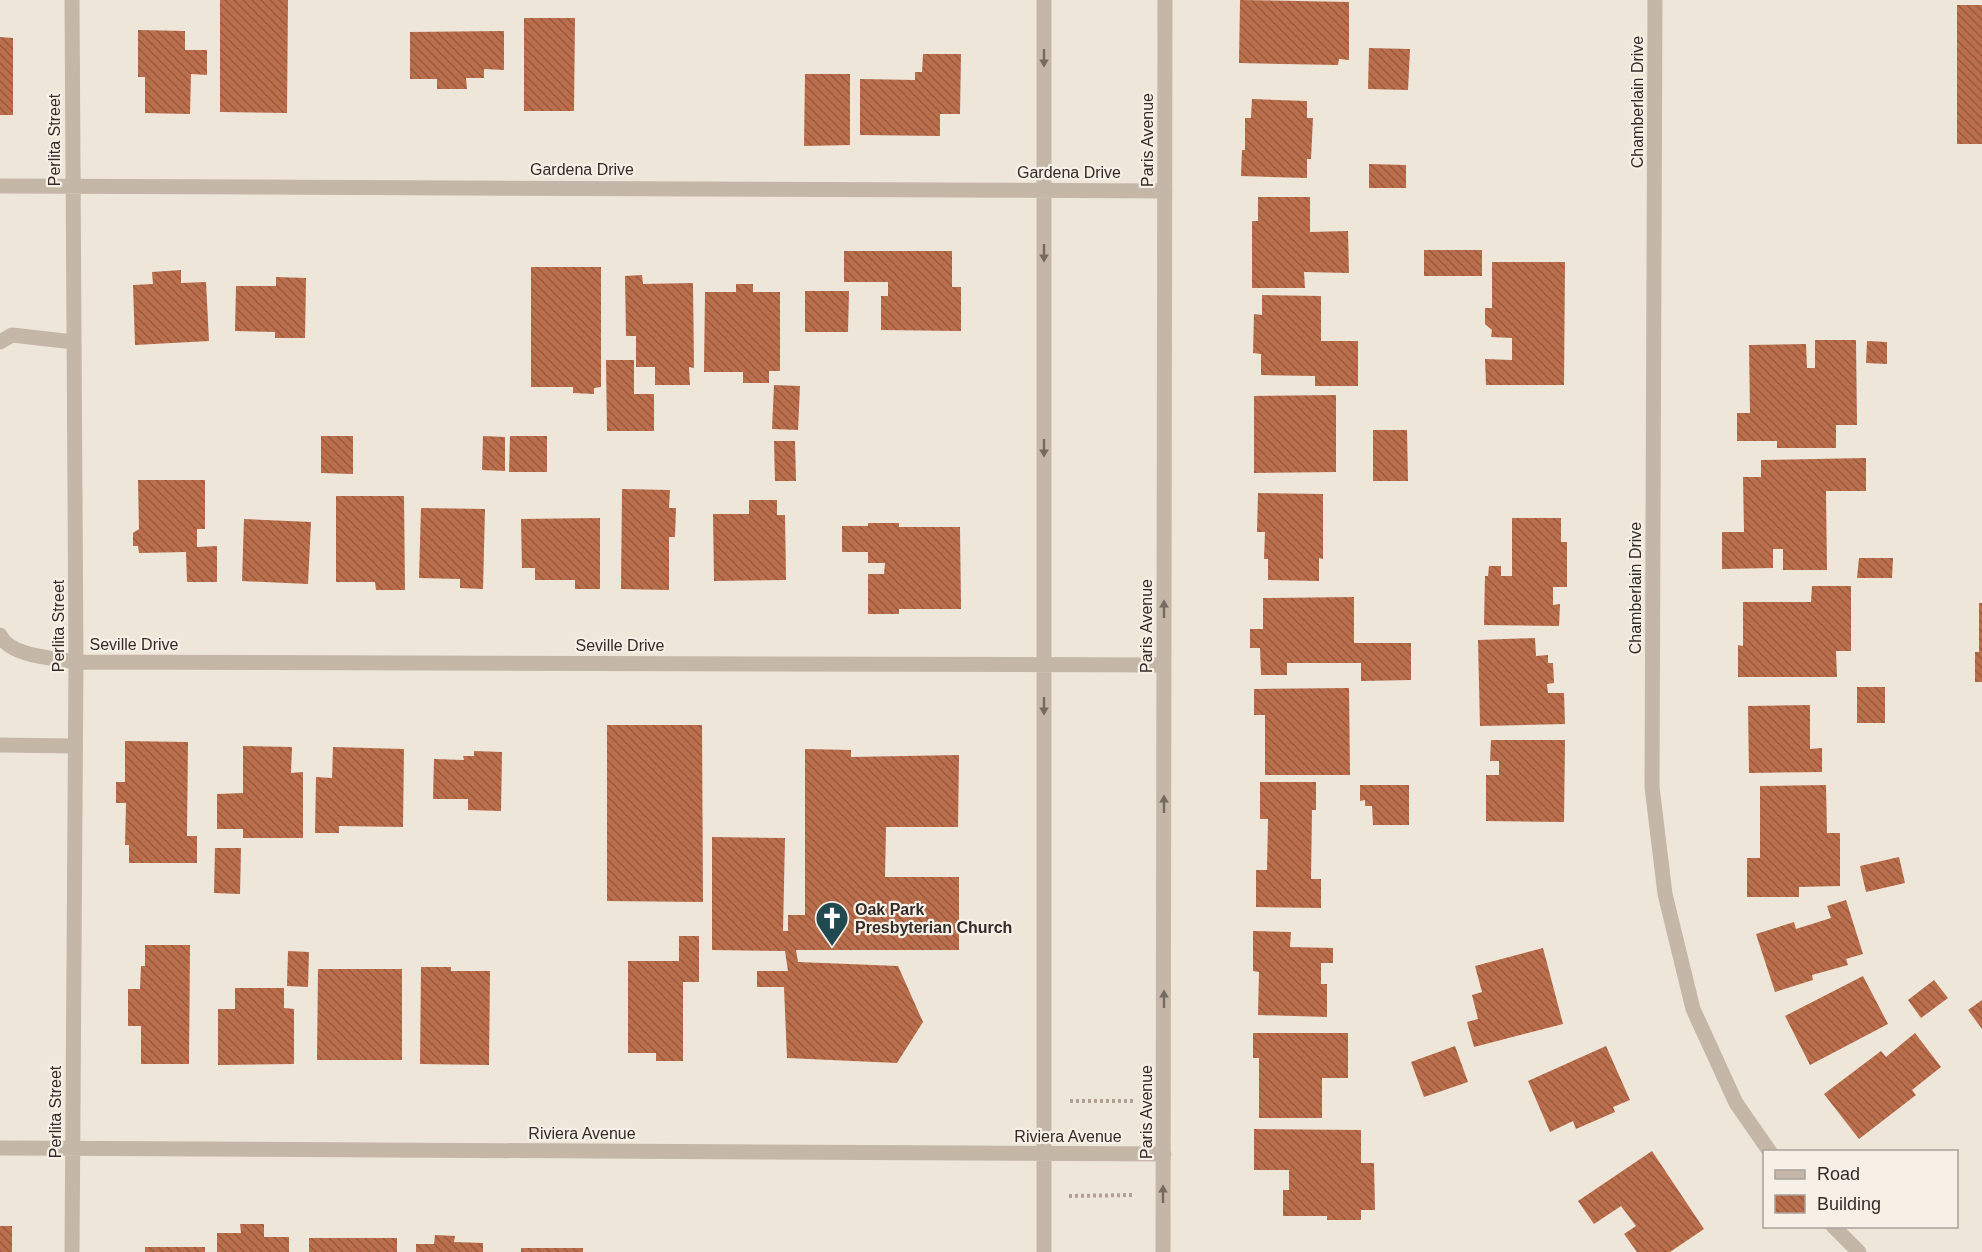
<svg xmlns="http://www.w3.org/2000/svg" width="1982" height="1252" font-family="Helvetica,sans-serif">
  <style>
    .building { fill: url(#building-back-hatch) }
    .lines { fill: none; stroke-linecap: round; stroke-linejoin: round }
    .path { stroke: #b1a192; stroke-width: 4; stroke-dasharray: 3 3; stroke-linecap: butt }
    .minor { stroke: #c5b7a7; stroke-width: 15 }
    .oneway { fill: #756a61 }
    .labels { text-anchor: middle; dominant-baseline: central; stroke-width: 4.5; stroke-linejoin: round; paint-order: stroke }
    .street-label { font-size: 16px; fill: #332b27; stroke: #f7f0e6 }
    .poi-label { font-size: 16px; font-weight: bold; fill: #332b27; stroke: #f7f0e6; text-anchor: start }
  </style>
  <defs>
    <pattern id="building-back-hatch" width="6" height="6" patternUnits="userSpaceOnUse" patternTransform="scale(1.5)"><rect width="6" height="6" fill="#ba6e4c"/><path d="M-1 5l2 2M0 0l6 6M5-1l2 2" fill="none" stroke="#985b3f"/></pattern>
  </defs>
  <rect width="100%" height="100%" fill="#efe6da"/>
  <path class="building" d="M 220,0 L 288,0 L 287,113 L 220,112 Z
    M 1240,0 L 1349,2 L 1349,60 L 1339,59 L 1338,65 L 1239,63 Z
    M 1957,5 L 1982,5 L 1982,144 L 1957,144 Z
    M 524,18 L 575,18 L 574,111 L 524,111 Z
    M 138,30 L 185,31 L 185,50 L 207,50 L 207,75 L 191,74 L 190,114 L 145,113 L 145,77 L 138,77 Z
    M 504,31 L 504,70 L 484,69 L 484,78 L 466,78 L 467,89 L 437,89 L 437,79 L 410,79 L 410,32 Z
    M 0,37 L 13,38 L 13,115 L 0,115 Z
    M 1369,48 L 1410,49 L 1408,90 L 1368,89 Z
    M 923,54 L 961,54 L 960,114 L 940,114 L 940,136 L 860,135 L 860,79 L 915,80 L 915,72 L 922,72 Z
    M 805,74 L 850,74 L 850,145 L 804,146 Z
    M 1252,99 L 1307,101 L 1307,118 L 1313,118 L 1311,159 L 1307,159 L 1307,178 L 1241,176 L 1242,150 L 1245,150 L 1245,118 L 1251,118 Z
    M 1369,164 L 1406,165 L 1406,188 L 1369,188 Z
    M 1258,197 L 1310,197 L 1310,232 L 1348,231 L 1349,273 L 1304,272 L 1305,288 L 1252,288 L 1252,221 L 1258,221 Z
    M 1424,250 L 1482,250 L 1482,276 L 1424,276 Z
    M 844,251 L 952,251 L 952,287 L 961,287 L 961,331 L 881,330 L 881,296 L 888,296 L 888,282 L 844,282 Z
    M 1492,262 L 1565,262 L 1564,385 L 1486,385 L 1485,359 L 1512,360 L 1512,338 L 1491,337 L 1492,330 L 1485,324 L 1485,308 L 1492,308 Z
    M 531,267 L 601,267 L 601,387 L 594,388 L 594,394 L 573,393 L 573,387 L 531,387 Z
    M 181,270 L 181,283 L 206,282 L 209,341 L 135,345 L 133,285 L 153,284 L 152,272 Z
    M 642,275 L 643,284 L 693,283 L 694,368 L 689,367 L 690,385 L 655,385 L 655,367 L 636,367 L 636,336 L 626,336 L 625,276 Z
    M 276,277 L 306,278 L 305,338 L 275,338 L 275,332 L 235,331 L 236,286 L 276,286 Z
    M 736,284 L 753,284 L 753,292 L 780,292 L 780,371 L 769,371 L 769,383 L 743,383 L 743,372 L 704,372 L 705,292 L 736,292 Z
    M 805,291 L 849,291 L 848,332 L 805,332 Z
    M 1262,295 L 1321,296 L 1321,341 L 1358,341 L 1358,386 L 1315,386 L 1315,376 L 1261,375 L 1261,354 L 1253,353 L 1254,314 L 1262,315 Z
    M 1815,340 L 1856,340 L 1857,425 L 1836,425 L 1836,448 L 1777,448 L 1777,441 L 1737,441 L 1737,413 L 1750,413 L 1749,345 L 1806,344 L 1807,368 L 1815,368 Z
    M 1867,341 L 1887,342 L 1887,364 L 1866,363 Z
    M 606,360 L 634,360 L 634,394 L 654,394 L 654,431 L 607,431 Z
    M 774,385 L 800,386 L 798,430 L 772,429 Z
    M 1336,395 L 1336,472 L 1254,473 L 1254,396 Z
    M 1373,430 L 1407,430 L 1408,481 L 1373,481 Z
    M 321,436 L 353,436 L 353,474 L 321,473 Z
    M 483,436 L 505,437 L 505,471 L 482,470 Z
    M 510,436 L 547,436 L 547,472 L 509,472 Z
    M 774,441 L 795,441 L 796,481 L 775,481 Z
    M 1866,458 L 1866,491 L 1826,491 L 1827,570 L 1783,570 L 1783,549 L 1773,549 L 1773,568 L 1722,569 L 1722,532 L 1744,532 L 1743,477 L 1761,477 L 1761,460 Z
    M 138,480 L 205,480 L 205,529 L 197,529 L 197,547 L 217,546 L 217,582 L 187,582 L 186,552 L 139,553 L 138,546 L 133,546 L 133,533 L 139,529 Z
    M 622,489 L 670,490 L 669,508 L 676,508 L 675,537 L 669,537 L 669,590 L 621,589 Z
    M 1258,493 L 1323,494 L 1323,559 L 1319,558 L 1319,581 L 1268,580 L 1268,559 L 1264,559 L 1265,532 L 1257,532 Z
    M 336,496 L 404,496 L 405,590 L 376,590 L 375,582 L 336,582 Z
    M 749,500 L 777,500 L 777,515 L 785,515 L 786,580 L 714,581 L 713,514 L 749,514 Z
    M 421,508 L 485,509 L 483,589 L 460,588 L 460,579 L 419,578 Z
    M 600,518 L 600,589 L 575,589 L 575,580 L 535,580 L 535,568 L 522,568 L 521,519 Z
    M 1512,518 L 1561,518 L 1561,542 L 1567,542 L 1567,587 L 1553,587 L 1553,605 L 1560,604 L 1559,626 L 1484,625 L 1485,576 L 1488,576 L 1489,566 L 1501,566 L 1501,576 L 1512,576 Z
    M 244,519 L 311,522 L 308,584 L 242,581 Z
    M 868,523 L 899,523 L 899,527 L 960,527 L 961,609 L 899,609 L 899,614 L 868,614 L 868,574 L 884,574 L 885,563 L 868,563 L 868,552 L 842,552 L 842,526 L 868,526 Z
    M 1859,558 L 1893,558 L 1892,578 L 1857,578 Z
    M 1812,586 L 1851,586 L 1851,651 L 1836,651 L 1837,677 L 1738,677 L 1738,645 L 1743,646 L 1743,602 L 1811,602 Z
    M 1354,597 L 1354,643 L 1411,643 L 1411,680 L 1361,681 L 1361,663 L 1287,663 L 1287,675 L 1261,675 L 1260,648 L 1250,648 L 1250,629 L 1263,629 L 1263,598 Z
    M 1979,603 L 1982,603 L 1982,682 L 1975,682 L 1975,652 L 1979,652 Z
    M 1535,638 L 1536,656 L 1548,655 L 1548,663 L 1553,663 L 1554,683 L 1547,684 L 1548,693 L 1564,693 L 1565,724 L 1480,726 L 1478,640 Z
    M 1857,687 L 1885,687 L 1885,723 L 1857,723 Z
    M 1349,688 L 1350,775 L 1265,775 L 1265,715 L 1254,715 L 1254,689 Z
    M 1810,705 L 1810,749 L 1822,748 L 1822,772 L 1749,773 L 1748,706 Z
    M 607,725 L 702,725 L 703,902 L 607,901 Z
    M 1491,740 L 1565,740 L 1564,822 L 1486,821 L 1486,775 L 1499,775 L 1499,761 L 1490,761 Z
    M 125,741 L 188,742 L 187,836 L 197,836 L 197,863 L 129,863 L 129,845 L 125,845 L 126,803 L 116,803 L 116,782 L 125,782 Z
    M 243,746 L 292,747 L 291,773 L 303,772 L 303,838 L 243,838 L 243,829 L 217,829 L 217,794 L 243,793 Z
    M 333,747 L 404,749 L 403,827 L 339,826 L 339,833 L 315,833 L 316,777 L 332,778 Z
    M 805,749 L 851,750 L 851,757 L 959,755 L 958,827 L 886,827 L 885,877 L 959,877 L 959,950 L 796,950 L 798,962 L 898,966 L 923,1022 L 897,1063 L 787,1058 L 784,987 L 757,987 L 757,971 L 788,971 L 785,951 L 712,950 L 712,837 L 785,838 L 783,931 L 788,931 L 788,915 L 805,915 Z
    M 474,751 L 502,752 L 501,811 L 468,810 L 468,799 L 433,799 L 434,759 L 464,760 L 463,756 L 474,756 Z
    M 1260,782 L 1316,782 L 1316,810 L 1312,810 L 1311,879 L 1321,879 L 1321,908 L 1256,907 L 1256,870 L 1267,870 L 1268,819 L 1260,819 Z
    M 1360,785 L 1409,785 L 1409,825 L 1373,825 L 1372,806 L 1365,806 L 1365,800 L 1360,801 Z
    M 1826,785 L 1827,833 L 1840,833 L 1840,886 L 1799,887 L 1799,897 L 1747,897 L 1747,858 L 1760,858 L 1760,786 Z
    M 215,848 L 241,848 L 240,894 L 214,893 Z
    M 1899,857 L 1905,883 L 1866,892 L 1860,866 Z
    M 1846,900 L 1863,954 L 1846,959 L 1848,965 L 1812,975 L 1813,980 L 1775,992 L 1756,934 L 1794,922 L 1796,929 L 1831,918 L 1827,906 Z
    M 1253,931 L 1291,932 L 1290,947 L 1333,948 L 1333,963 L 1321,963 L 1321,984 L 1327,984 L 1327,1017 L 1258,1015 L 1259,972 L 1253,971 Z
    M 679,936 L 699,936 L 699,982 L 683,982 L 683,1061 L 656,1061 L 656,1053 L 628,1053 L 628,961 L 679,961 Z
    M 145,945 L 190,945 L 189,1064 L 141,1064 L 141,1026 L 128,1026 L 128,989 L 140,989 L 141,966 L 145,966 Z
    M 1543,948 L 1563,1024 L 1474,1047 L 1467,1022 L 1478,1019 L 1472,995 L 1482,992 L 1475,966 Z
    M 288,951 L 309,952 L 308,987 L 287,986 Z
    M 421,967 L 451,967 L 451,971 L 490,971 L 489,1065 L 420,1064 Z
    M 318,969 L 402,969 L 402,1060 L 317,1060 Z
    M 1863,976 L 1888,1024 L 1810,1065 L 1785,1016 Z
    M 1934,980 L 1948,998 L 1921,1018 L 1908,1000 Z
    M 235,988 L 284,988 L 284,1008 L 294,1009 L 294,1064 L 218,1065 L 218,1009 L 235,1009 Z
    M 1982,1000 L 1982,1029 L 1968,1010 Z
    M 1253,1033 L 1348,1033 L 1348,1078 L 1322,1078 L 1322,1118 L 1259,1118 L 1259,1058 L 1253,1058 Z
    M 1915,1033 L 1941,1067 L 1912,1090 L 1916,1095 L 1859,1139 L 1824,1094 L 1881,1051 L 1886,1057 Z
    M 1455,1046 L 1468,1082 L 1424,1097 L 1411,1062 Z
    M 1606,1046 L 1630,1100 L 1613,1107 L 1615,1112 L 1576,1129 L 1573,1121 L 1550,1132 L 1528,1081 Z
    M 1254,1129 L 1361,1130 L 1361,1163 L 1374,1163 L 1375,1210 L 1361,1210 L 1361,1220 L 1327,1220 L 1327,1216 L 1283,1216 L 1283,1190 L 1289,1190 L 1289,1170 L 1254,1170 Z
    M 1652,1151 L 1704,1229 L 1670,1252 L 1637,1252 L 1624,1234 L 1636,1226 L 1621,1206 L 1594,1224 L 1578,1201 Z
    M 240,1224 L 264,1224 L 264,1237 L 289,1237 L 289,1252 L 217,1252 L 217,1233 L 241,1233 Z
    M 0,1226 L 12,1226 L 12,1252 L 0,1252 Z
    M 435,1235 L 455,1236 L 454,1242 L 483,1243 L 483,1252 L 416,1252 L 416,1244 L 434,1244 Z
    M 309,1238 L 397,1238 L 397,1252 L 309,1252 Z
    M 145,1247 L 205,1247 L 205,1252 L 145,1252 Z
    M 521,1248 L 583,1248 L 583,1252 L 521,1252 Z"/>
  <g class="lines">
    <path class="path" d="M 1070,1101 L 1134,1101
      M 1069,1196 L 1132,1195"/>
    <path class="minor" d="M 1655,0 L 1652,787 L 1665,894 L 1693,1009 L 1736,1103 L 1770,1152
      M 0,186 L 1165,191
      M 0,342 L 12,335 L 74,342
      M 0,635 C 10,657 55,658 76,662 L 1164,665
      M 0,745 L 75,746
      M 0,1148 L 1164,1154
      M 1833,1226 L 1859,1252
      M 72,1252 L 76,662 L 72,0
      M 1044,1252 L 1044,0
      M 1163,1252 L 1165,0"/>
  </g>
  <defs><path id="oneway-solid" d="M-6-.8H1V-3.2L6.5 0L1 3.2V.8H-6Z" transform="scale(1.5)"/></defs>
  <g class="oneway">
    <use href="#oneway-solid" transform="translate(1044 58) rotate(90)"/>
    <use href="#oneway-solid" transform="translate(1044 253) rotate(90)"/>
    <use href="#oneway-solid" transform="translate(1044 448) rotate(90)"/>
    <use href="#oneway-solid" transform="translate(1164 609) rotate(-90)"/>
    <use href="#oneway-solid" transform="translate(1044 706) rotate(90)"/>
    <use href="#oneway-solid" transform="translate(1164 804) rotate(-90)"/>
    <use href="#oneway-solid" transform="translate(1164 999) rotate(-90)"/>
    <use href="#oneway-solid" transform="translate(1163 1194) rotate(-90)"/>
  </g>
  <defs>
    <symbol id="church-pin" viewBox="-11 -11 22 30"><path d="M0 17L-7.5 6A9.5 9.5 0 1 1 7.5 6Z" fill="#214a50" stroke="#f7f0e6"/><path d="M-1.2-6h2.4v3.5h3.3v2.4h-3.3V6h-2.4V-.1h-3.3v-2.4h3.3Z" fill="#fff"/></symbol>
  </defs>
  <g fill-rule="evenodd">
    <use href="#church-pin" x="813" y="899" width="38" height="52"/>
  </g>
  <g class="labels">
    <g class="street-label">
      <text transform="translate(1637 102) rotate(-90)">Chamberlain Drive</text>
      <text transform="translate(54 140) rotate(-90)">Perlita Street</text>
      <text transform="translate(1147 140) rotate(-90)">Paris Avenue</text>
      <text x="582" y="169">Gardena Drive</text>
      <text x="1069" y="172">Gardena Drive</text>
      <text transform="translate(1635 588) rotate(-90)">Chamberlain Drive</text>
      <text transform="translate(58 626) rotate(-90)">Perlita Street</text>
      <text transform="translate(1146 626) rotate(-90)">Paris Avenue</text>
      <text x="134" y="644">Seville Drive</text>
      <text x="620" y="645">Seville Drive</text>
      <text transform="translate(55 1112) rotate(-90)">Perlita Street</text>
      <text transform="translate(1146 1112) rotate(-90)">Paris Avenue</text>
      <text x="582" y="1133">Riviera Avenue</text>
      <text x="1068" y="1136">Riviera Avenue</text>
    </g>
    <g class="poi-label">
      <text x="855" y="909">Oak Park<tspan x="855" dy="18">Presbyterian Church</tspan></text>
    </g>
  </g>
  <rect x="1763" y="1150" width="195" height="78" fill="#f7f0e6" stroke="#a9a19a" stroke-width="1.5"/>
  <rect x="1775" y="1170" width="30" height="9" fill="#c5b7a7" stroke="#a9a19a" stroke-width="1.5"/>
  <text x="1817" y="1180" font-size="18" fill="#332b27">Road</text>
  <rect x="1775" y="1195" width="30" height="18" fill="url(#building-back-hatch)" stroke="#a9a19a" stroke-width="1.5"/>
  <text x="1817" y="1210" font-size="18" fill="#332b27">Building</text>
</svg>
